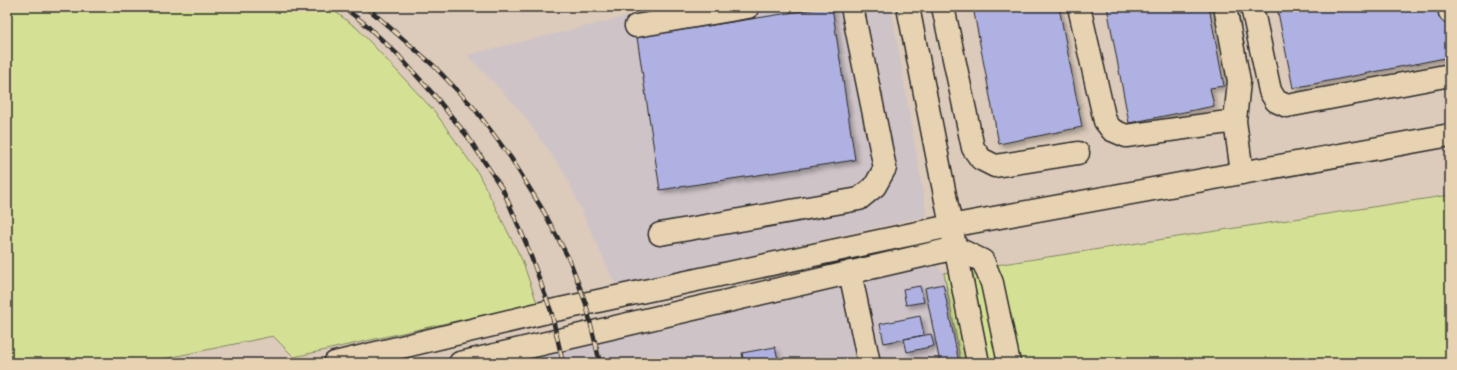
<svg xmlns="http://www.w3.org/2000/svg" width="1457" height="370" font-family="Delius,sans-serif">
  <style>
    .built { fill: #cec3c7 }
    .green { fill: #d4e194; stroke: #808660 }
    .building { fill: #aeb1e2; stroke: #2b2b2b; filter: url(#shadow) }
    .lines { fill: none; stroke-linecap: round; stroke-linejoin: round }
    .minor-casing { stroke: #2b2b2b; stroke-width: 25 }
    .minor { stroke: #e7d2b1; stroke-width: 22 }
    .rail-casing { stroke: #2b2b2b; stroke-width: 4.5 }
    .rail { stroke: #e7d2b1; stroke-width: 3; stroke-dasharray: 9; stroke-linecap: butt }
  </style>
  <defs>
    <filter id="shadow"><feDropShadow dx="3.5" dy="3.5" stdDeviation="2" flood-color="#0004"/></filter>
  </defs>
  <rect width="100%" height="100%" fill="#dccbbb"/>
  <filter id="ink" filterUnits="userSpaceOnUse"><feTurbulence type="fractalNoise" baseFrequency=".025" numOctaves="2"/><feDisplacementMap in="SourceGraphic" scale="8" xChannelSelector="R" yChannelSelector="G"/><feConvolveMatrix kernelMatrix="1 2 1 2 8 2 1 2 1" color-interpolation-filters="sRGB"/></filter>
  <g filter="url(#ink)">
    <path class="built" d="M 667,7 L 891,7 L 927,216 L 616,286 L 564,172 L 519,109 L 467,55 Z
      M 918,248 L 944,273 L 959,363 L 439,363 Z"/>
    <path class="green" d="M 7,7 L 329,7 L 358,29 L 435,112 L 478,173 L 522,260 L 537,303 L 294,357 L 273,336 L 144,363 L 7,363 Z
      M 1450,195 L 1450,363 L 961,363 L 944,273 Z"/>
    <path class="building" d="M 827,7 L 832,7 L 855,160 L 660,190 L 637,37 Z
      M 973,7 L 1059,7 L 1082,127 L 999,144 Z
      M 1107,7 L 1209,7 L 1224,86 L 1210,88 L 1214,106 L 1129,123 Z
      M 1277,7 L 1443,7 L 1450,46 L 1450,57 L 1293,88 Z
      M 943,284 L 959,363 L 940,363 L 925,288 Z
      M 920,286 L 924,302 L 906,305 L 903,289 Z
      M 920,316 L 924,335 L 884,343 L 880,324 Z
      M 931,334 L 934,346 L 907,352 L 904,339 Z
      M 775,347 L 779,363 L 744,363 L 742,353 Z
      M 817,359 L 818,363 L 795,363 Z"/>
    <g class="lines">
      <defs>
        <path id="minor" d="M 908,7 L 978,363
          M 943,7 L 973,148 L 981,159 L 995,166 L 1078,153
          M 1079,7 L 1105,121 L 1112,130 L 1126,136 L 1235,121
          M 1225,7 L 1239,81 L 1235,121 L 1242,173
          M 1252,7 L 1270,91 L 1276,101 L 1287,106 L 1450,75
          M 1449,7 L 1450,12
          M 636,26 L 748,7
          M 660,234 L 859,199 L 875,186 L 885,168 L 852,7
          M 850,272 L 869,363
          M 335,363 L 551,311 L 950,226 L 1450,135
          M 460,363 L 956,248 L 983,261 L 992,283 L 1009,363"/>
      </defs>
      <use href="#minor" class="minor-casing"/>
      <use href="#minor" class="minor"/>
      <defs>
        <path id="rail" d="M 343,7 L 364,23 L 399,56 L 434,95 L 468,137 L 503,190 L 526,243 L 551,311 L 563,363
          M 365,7 L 372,12 L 434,66 L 474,108 L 511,158 L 544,212 L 570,261 L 586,304 L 600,363"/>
      </defs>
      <use href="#rail" class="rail-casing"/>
      <use href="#rail" class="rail"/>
    </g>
  </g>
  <rect width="1457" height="370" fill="none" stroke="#e7d2b1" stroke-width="24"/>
  <rect x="12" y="12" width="1433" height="346" fill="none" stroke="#2b2b2b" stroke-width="1.5" filter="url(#ink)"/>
</svg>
